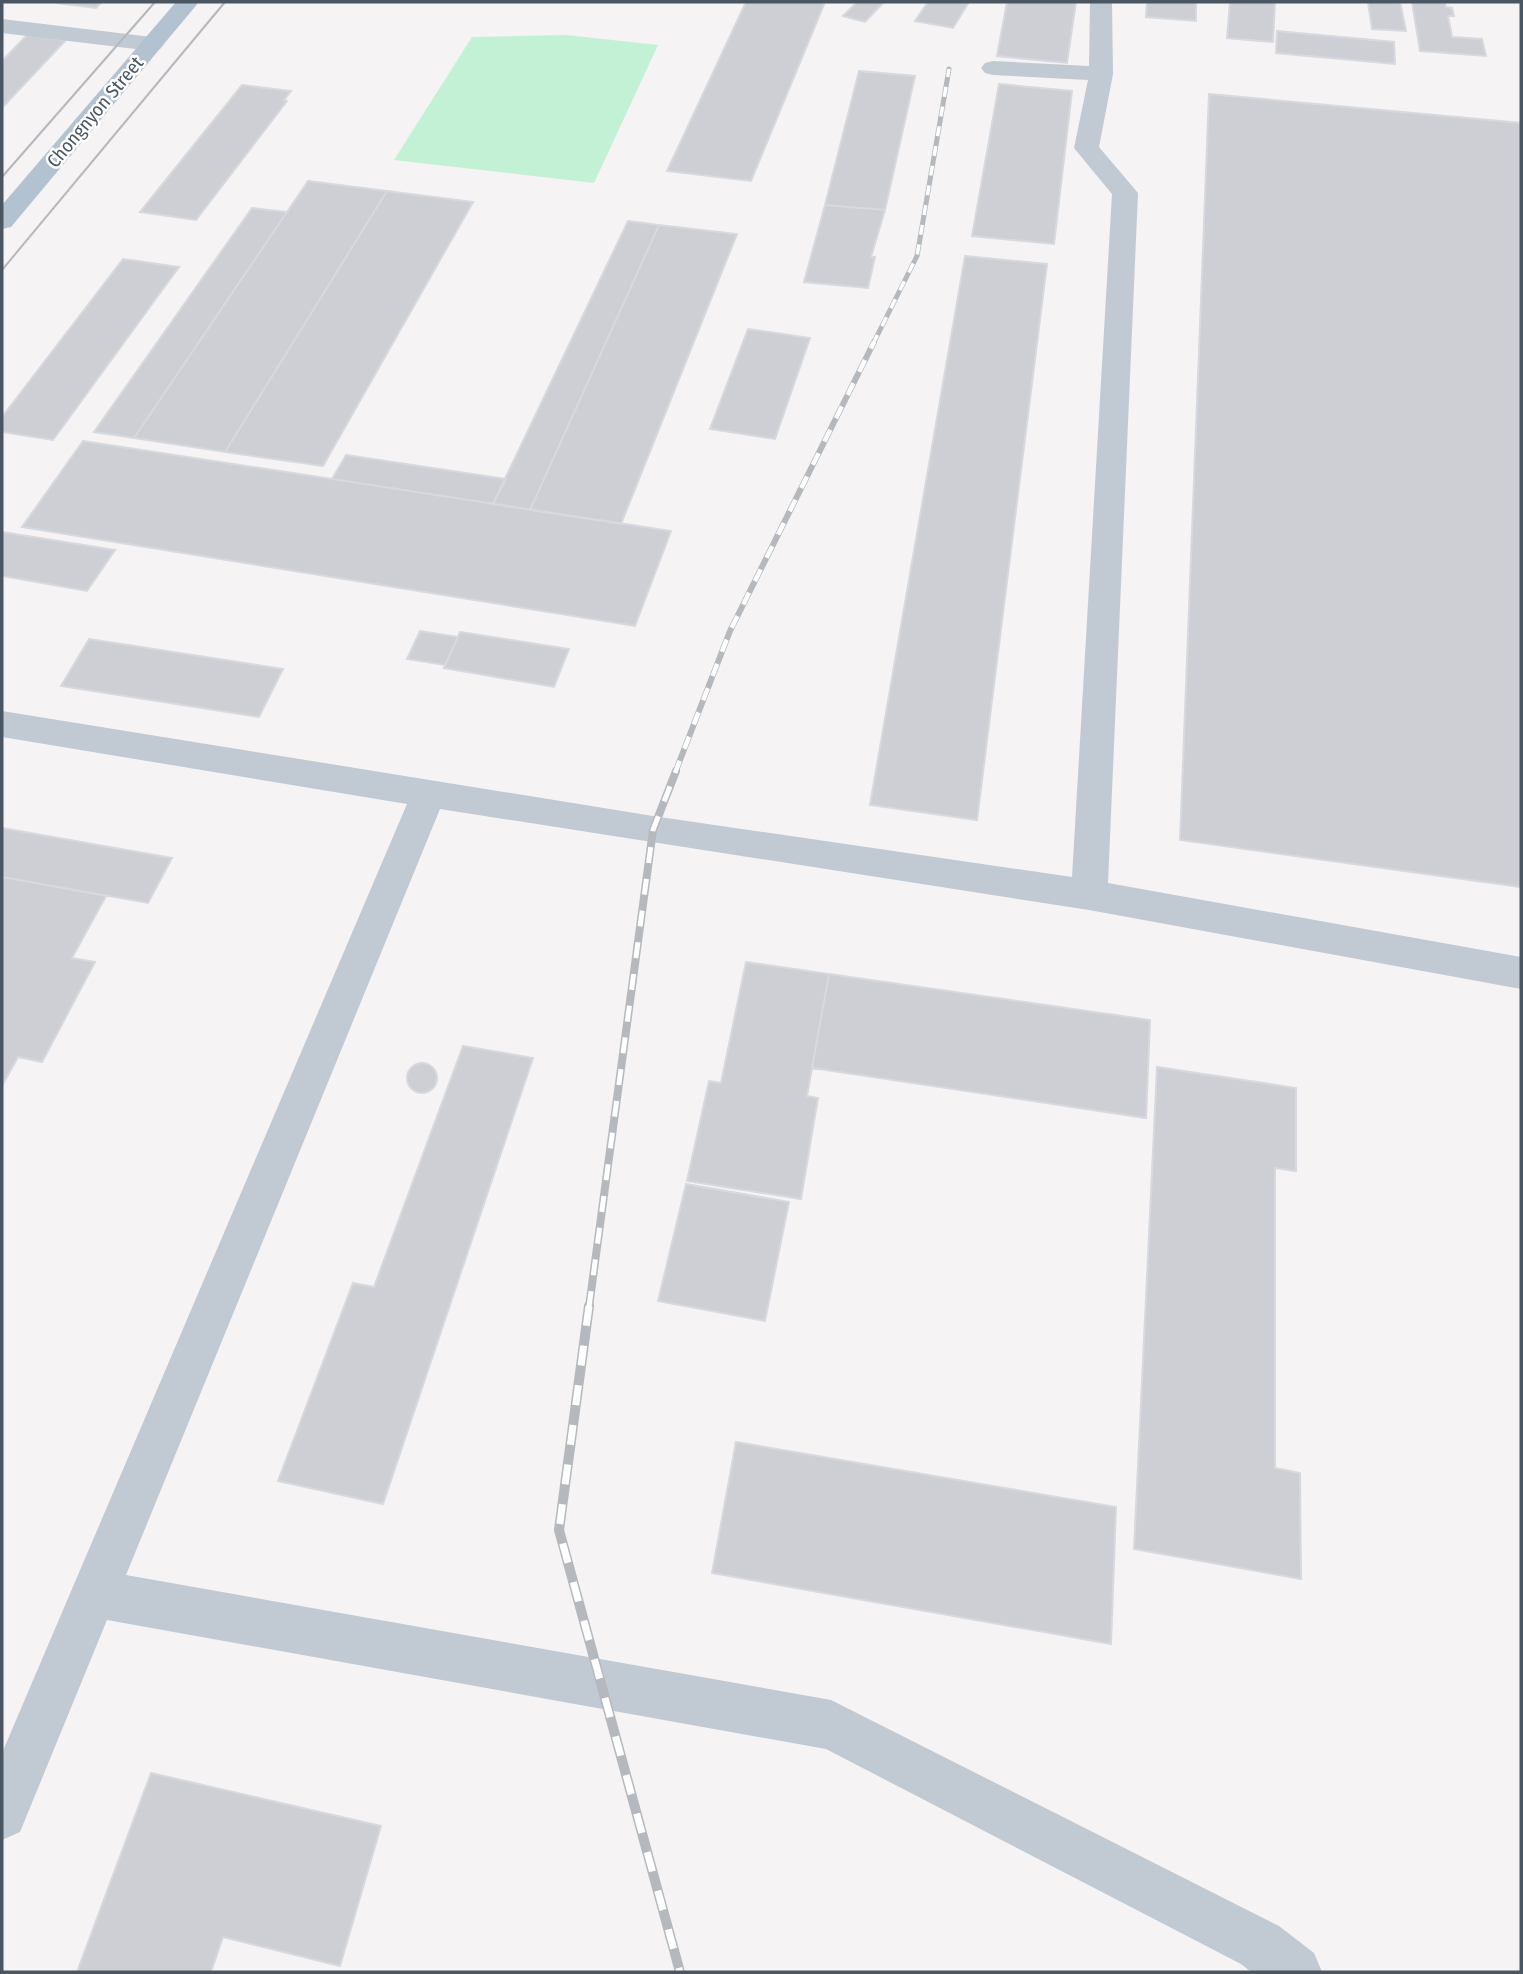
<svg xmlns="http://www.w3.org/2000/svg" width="1523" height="1974" font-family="'Fira Sans Condensed',sans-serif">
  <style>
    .green { fill: #c3f1d5 }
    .building { fill: #cdcfd5; stroke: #d7d9de; stroke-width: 2 }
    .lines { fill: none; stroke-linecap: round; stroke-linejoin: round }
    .minor { fill: #c1cad2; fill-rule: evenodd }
    .major { fill: #b3c2d1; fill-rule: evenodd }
    .tram { stroke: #b5b8bd; stroke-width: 2 }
    .rail-far3-casing { stroke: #b5b8bd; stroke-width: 5 }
    .rail-far2-casing { stroke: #b5b8bd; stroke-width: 6 }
    .rail-far1-casing { stroke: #b5b8bd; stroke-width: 8 }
    .rail-casing { stroke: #b5b8bd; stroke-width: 10 }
    .rail-far3 { stroke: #fff; stroke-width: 3.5; stroke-dasharray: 10; stroke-linecap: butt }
    .rail-far2 { stroke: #fff; stroke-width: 4.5; stroke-dasharray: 13; stroke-linecap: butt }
    .rail-far1 { stroke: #fff; stroke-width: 5; stroke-dasharray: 16; stroke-linecap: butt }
    .rail { stroke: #fff; stroke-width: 7; stroke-dasharray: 20; stroke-linecap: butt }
    .labels { text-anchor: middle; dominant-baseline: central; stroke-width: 5; stroke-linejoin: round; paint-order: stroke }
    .far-street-label { font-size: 19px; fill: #4a5661; stroke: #fff }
  </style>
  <rect width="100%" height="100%" fill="#f5f3f3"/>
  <path class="green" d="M 566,35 L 658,45 L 594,183 L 394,160 L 472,37 Z"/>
  <path class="building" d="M 58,2 L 102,2 L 96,8 L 57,3 Z
    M 746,2 L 825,2 L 751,181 L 667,171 Z
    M 857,2 L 884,2 L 865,22 L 843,16 Z
    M 928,2 L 969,2 L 953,28 L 915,21 Z
    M 1007,2 L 1076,2 L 1067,63 L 997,56 Z
    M 1147,2 L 1196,2 L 1196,21 L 1146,17 Z
    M 1230,2 L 1275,2 L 1273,42 L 1227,38 Z
    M 1368,2 L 1400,2 L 1406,31 L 1372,29 Z
    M 1412,2 L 1445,2 L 1446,7 L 1452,8 L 1454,16 L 1448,16 L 1452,37 L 1482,39 L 1486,56 L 1420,51 Z
    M 1277,31 L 1394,42 L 1395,64 L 1276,53 Z
    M 27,35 L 66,40 L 2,108 L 2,61 Z
    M 859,71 L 915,76 L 885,210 L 825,205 Z
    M 999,84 L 1072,91 L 1054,244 L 972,236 Z
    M 242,85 L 291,91 L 284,100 L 287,101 L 196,220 L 140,212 Z
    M 1209,94 L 1521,123 L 1521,887 L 1180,840 Z
    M 308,181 L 387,191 L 225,452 L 134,438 Z
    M 387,191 L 473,202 L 323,466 L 225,452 Z
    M 825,205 L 885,210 L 871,257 L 875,257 L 868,288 L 804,282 Z
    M 252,208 L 287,212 L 134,438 L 94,432 Z
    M 628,221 L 659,225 L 530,510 L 493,504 Z
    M 659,225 L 737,234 L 621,524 L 530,510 Z
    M 965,256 L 1047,264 L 977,820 L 870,805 Z
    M 123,259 L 179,267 L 53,440 L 2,432 L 2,417 Z
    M 748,329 L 810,338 L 775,439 L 710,429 Z
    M 83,441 L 332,479 L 671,531 L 635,626 L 22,527 Z
    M 346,455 L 506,479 L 493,504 L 332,479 Z
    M 2,532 L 115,550 L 87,591 L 2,576 Z
    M 420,631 L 458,637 L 445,665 L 407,659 Z
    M 460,632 L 569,649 L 554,687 L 444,668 Z
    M 89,639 L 283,669 L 259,717 L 61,686 Z
    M 2,828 L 172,858 L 148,903 L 2,877 Z
    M 2,877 L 106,896 L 72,958 L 95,962 L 42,1062 L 18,1057 L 2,1086 Z
    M 746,962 L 829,974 L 807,1096 L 818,1098 L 801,1199 L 687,1181 L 709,1081 L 721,1083 Z
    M 829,974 L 1150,1020 L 1146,1118 L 812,1068 Z
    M 463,1046 L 533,1058 L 383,1504 L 278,1481 L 353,1283 L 374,1287 Z
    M407 1078a15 15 0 1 1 30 0a15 15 0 1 1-30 0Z
    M 1157,1067 L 1296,1088 L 1296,1171 L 1275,1168 L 1275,1468 L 1300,1473 L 1301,1579 L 1134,1549 Z
    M 686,1184 L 789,1202 L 765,1321 L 658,1301 Z
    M 736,1442 L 1116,1507 L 1111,1644 L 712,1573 Z
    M 151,1773 L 381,1826 L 340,1966 L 223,1937 L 211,1972 L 77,1972 Z"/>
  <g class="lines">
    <path class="minor" d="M 1090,2 L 1112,2 L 1113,74 L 1099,147 L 1138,193 L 1108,883 L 1521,957 L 1521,989 L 1089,910 L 440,809 L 126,1575 L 831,1700 L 1279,1926 L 1314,1953 L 1322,1972 L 1251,1972 L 1241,1964 L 826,1749 L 107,1620 L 20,1832 L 2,1840 L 2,1753 L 407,804 L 2,737 L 2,711 L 653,816 L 1072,877 L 1112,194 L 1074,148 L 1088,80 L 993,75 L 985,73 L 981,68 L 985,63 L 993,61 L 1089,66 Z
      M 2,19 L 152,37 L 160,39 L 164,44 L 160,49 L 152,51 L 2,33 Z"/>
    <path class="major" d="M 176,2 L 199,2 L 11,227 L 2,229 L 2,205 Z"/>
    <path class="tram" d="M 2,177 L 155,2
      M 2,270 L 225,2"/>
    <defs>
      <path id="rail-far3" d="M 873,344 L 917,256 L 949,69"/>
      <path id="rail-far2" d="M 675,773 L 730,631 L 874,342"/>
      <path id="rail-far1" d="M 589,1307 L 653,830 L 676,771"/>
      <path id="rail" d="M 589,1306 L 559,1530 L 680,1972"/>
    </defs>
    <use href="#rail-far3" class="rail-far3-casing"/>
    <use href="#rail-far2" class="rail-far2-casing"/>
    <use href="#rail-far1" class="rail-far1-casing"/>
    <use href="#rail" class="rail-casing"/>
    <use href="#rail-far3" class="rail-far3"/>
    <use href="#rail-far2" class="rail-far2"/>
    <use href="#rail-far1" class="rail-far1"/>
    <use href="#rail" class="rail"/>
  </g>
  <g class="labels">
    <g class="far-street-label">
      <text transform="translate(95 112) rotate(-50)">Chongnyon Street</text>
    </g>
  </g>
  <rect width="1523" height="1974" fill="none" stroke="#4a5661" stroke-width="7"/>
</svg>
